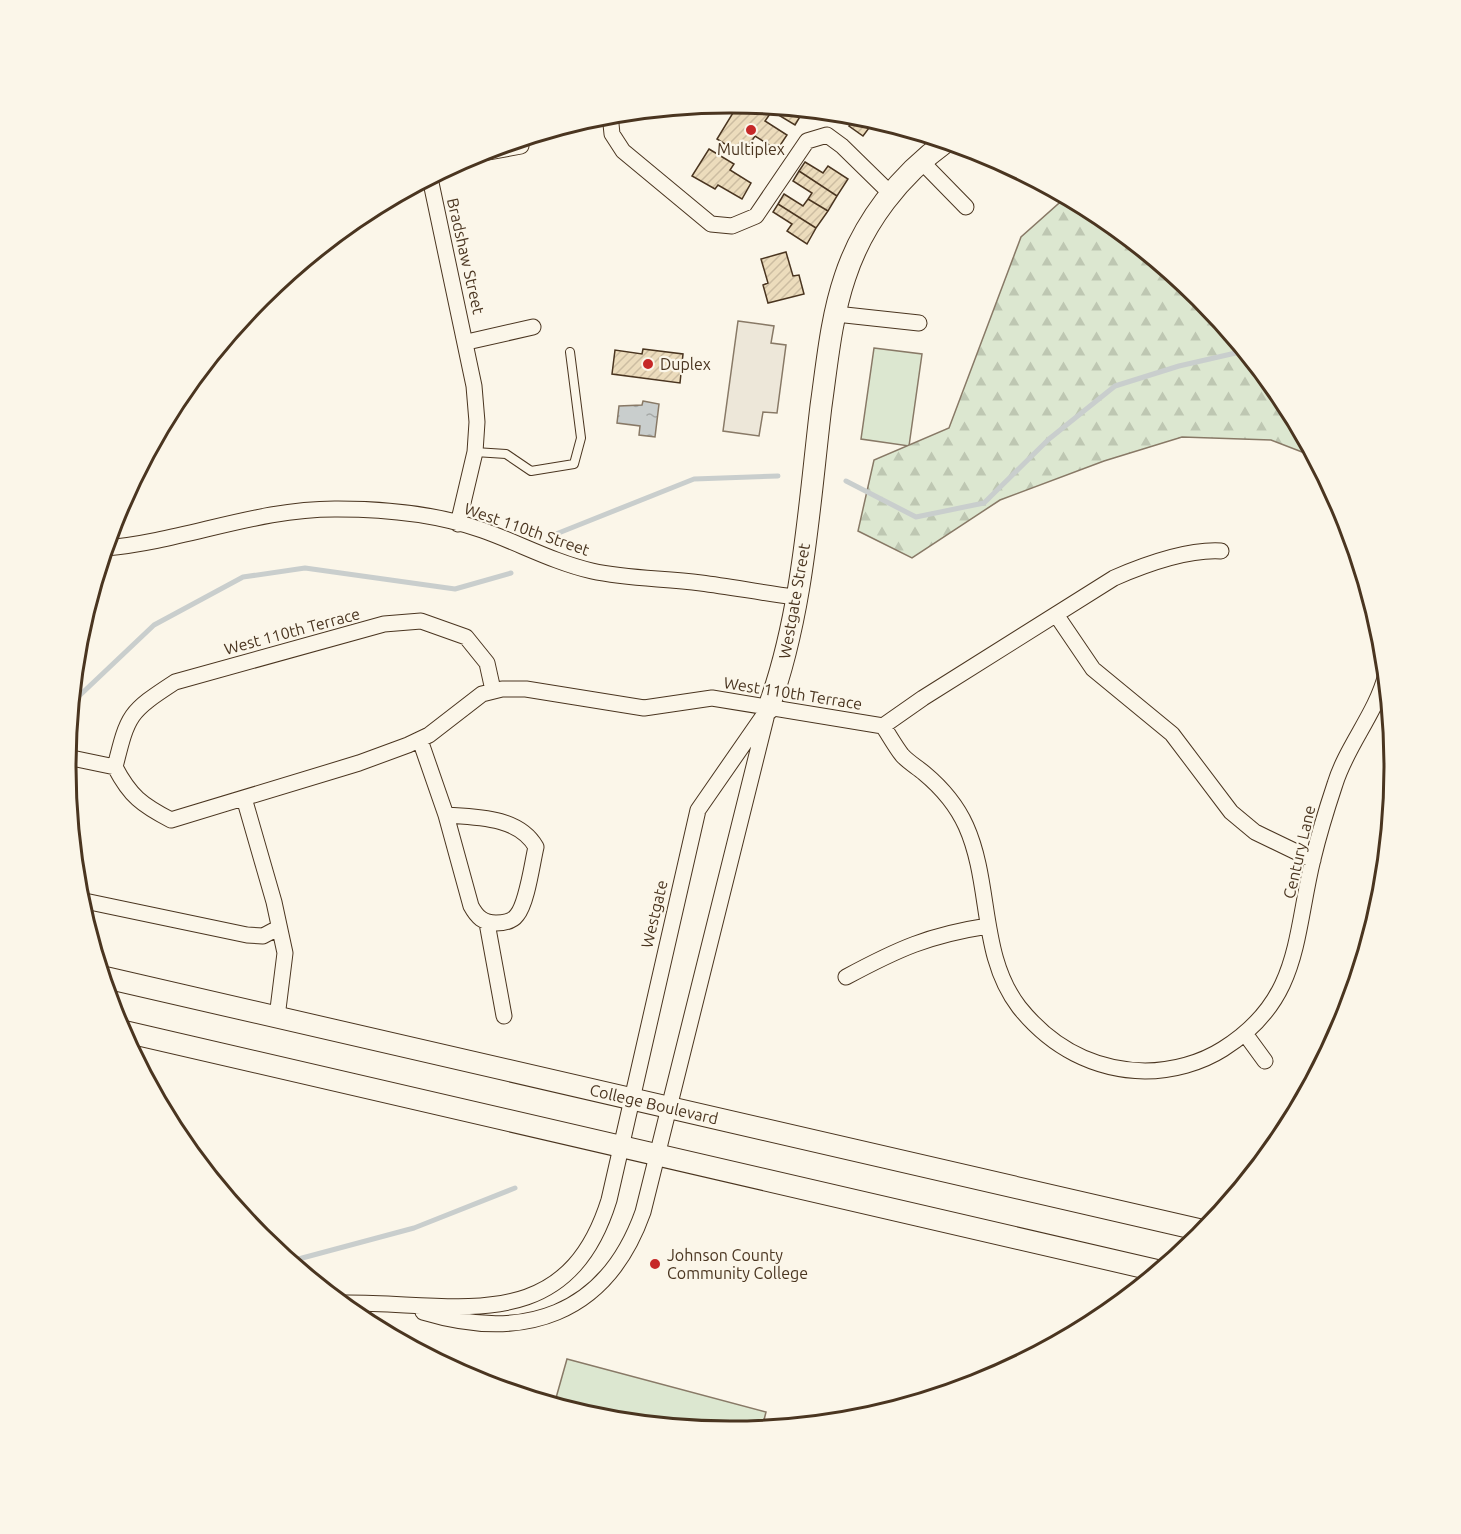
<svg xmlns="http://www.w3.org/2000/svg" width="1461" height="1534" font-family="Ubuntu,sans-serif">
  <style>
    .green { fill: #dce7d0; stroke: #887966; stroke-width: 1.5 }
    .forest { fill: url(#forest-firs); stroke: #887966; stroke-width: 1.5 }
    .parking { fill: #ede7d9; stroke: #887966; stroke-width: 1.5 }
    .water { fill: url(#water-ripples); stroke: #887966; stroke-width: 1.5 }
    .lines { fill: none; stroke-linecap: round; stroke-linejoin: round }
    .stream { stroke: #c9cecd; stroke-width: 5 }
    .building { fill: url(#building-hatch); stroke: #4a3520; stroke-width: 1.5 }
    .lane-casing { stroke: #4a3520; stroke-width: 10 }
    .street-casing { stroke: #4a3520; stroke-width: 17 }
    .secondary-casing { stroke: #4a3520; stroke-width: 23 }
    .lane { stroke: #fbf6e9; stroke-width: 8 }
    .street { stroke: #fbf6e9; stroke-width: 15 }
    .secondary { stroke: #fbf6e9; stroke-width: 21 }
    .poi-dot { fill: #c62828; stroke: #fbf6e9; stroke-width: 2 }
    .labels { text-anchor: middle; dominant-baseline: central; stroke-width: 4.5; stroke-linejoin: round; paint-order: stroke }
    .poi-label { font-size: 16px; fill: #4a3520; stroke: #fbf6e9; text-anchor: start }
    .street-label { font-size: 16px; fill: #4a3520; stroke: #fbf6e9 }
    .rim { fill: none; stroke: #4a3520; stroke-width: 3 }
  </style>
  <defs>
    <pattern id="forest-firs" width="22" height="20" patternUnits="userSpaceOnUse" patternTransform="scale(1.5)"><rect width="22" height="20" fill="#dce7d0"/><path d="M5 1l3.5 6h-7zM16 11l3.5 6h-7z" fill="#bec7b2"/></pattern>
    <pattern id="water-ripples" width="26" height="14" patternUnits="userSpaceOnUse" patternTransform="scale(1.5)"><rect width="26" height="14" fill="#c9cecd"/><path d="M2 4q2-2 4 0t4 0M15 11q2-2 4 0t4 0" fill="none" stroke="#a5a8a6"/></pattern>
    <pattern id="building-hatch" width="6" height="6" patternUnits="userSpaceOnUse" patternTransform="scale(1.5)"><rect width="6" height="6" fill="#ecdcbc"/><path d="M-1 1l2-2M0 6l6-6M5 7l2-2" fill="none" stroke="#ccbda1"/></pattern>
  </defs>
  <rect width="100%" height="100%" fill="#fbf6e9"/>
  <path class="green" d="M 874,348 L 922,354 L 909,446 L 861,439 Z
    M 567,1359 L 766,1412 L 762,1428 C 695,1435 618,1424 554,1405 Z"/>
  <path class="forest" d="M 1066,197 C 1151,242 1226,319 1282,397 C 1295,415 1304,438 1315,457 L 1271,440 L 1182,437 L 1104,461 L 1000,500 L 912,558 L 858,531 L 874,460 L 949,428 L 1021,237 Z"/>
  <path class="parking" d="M 738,321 L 774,326 L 771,343 L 786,345 L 777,413 L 763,412 L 759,436 L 723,431 Z"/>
  <path class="water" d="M 643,401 L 659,404 L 655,437 L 639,435 L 640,426 L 617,423 L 619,406 L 642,405 Z"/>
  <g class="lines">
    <path class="stream" d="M 846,481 L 916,517 L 984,503 L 1049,439 L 1115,386 L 1179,366 L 1240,352 L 1246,353
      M 556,534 L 694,479 L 778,476
      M 73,698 L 78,697 L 154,625 L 243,577 L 305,568 L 455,589 L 511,573
      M 291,1261 L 414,1228 L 515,1188"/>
  </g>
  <path class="building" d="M 739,103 L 804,110 L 795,125 L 772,111 L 765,121 L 787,135 L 777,150 L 755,136 L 747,148 L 743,146 L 739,153 L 717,139 Z
    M 857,115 L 875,120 L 863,136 L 849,126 Z
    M 709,149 L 734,164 L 730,170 L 751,183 L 742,199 L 718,185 L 715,189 L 692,176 Z
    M 805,162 L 823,173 L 828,166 L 848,179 L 837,196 L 799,171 Z
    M 799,171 L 837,196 L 828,211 L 808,199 L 812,193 L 793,181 Z
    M 784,194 L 803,206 L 808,199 L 828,211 L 816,228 L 778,204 Z
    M 778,204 L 816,228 L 807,244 L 787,231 L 792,224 L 773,212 Z
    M 786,252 L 793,276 L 799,275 L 804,294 L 768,303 L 763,285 L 768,283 L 761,259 Z
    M 643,349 L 683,354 L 680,383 L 612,374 L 615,350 L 642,354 Z"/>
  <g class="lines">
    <defs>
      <path id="lane" d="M 475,452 L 506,454 L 531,471 L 574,464 L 581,438 L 570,352"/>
      <path id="street" d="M 610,114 L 612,134 L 623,151 L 711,224 L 732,226 L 756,216 L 807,141 L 827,135 L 842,146 L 890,193
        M 472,155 L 521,146
        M 922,162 L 966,207
        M 430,178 L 474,386 L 477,422 L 475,452 L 458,524
        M 836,314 L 919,323
        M 467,342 L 533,327
        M 106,548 C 185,541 258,508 338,509 C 385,509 437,514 482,530 C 519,543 553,562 592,571 C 628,579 664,578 701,583 C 732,587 763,593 795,597
        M 1057,616 L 1093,669 L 1172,734 L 1231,812 L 1255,832 L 1313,860
        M 493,690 L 487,663 L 466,637 L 421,621 L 384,624 L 175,682 C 129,712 128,714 115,767 C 130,796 142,805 171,820 L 359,763 L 408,745 L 429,735 L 482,694 L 502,689 L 526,689 L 644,708 L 712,698 L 883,726 L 923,698 L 1114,578 C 1144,565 1187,549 1221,551
        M 883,726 C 889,735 895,746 902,755 C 908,762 917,767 924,773 C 942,788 957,806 966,826 C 992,884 979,955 1019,1007 C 1051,1047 1094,1070 1145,1071 C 1172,1071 1201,1063 1223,1049 C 1301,1000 1294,937 1313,859 C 1319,834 1327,808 1335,784 C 1347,745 1376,714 1386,674
        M 420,740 L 446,815 C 478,817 519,817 536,847 C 532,864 527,903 517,915 C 512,922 504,923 496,923 C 483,923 477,917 471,906 L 446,815
        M 67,757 L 115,767
        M 244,798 L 274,902 L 285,953 L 277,1017
        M 80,900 L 247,935 L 263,936 L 278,928
        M 487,923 L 504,1016
        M 846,977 C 898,949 929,935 988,926
        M 1246,1035 L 1265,1061
        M 341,1303 C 453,1301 565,1341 609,1200 L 698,810 L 768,709
        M 423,1312 C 523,1342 606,1316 643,1212 L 766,718"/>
      <path id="secondary" d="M 768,709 C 803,614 809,506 821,406 C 827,364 831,318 845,277 C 863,222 900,175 947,141
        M 103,977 L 1205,1231
        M 122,1031 L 1159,1271"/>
    </defs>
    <use href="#lane" class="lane-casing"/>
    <use href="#street" class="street-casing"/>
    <use href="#secondary" class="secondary-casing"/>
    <use href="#lane" class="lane"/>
    <use href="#street" class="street"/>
    <use href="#secondary" class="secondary"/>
  </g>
  <g class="poi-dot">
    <circle cx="751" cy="130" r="6"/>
    <circle cx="648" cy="364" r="6"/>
    <circle cx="655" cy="1264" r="6"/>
  </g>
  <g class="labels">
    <g class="poi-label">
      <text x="751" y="149" text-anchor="middle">Multiplex</text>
      <text x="660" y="364">Duplex</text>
      <text x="667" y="1255">Johnson County<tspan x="667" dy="18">Community College</tspan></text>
    </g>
    <g class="street-label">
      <text transform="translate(466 256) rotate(77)">Bradshaw Street</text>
      <text transform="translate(527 529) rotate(19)">West 110th Street</text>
      <text transform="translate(794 601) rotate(-80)">Westgate Street</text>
      <text transform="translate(292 631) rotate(-15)">West 110th Terrace</text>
      <text transform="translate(793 693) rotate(9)">West 110th Terrace</text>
      <text transform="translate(1299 852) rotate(-77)">Century Lane</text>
      <text transform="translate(654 914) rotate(-77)">Westgate</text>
      <text transform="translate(654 1104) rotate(13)">College Boulevard</text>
    </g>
  </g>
  <path d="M0 0H1461V1534H0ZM76 767a654 654 0 1 1 1308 0a654 654 0 1 1-1308 0Z" fill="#fbf6e9" fill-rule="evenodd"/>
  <path class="rim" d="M76 767a654 654 0 1 1 1308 0a654 654 0 1 1-1308 0Z"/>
</svg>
